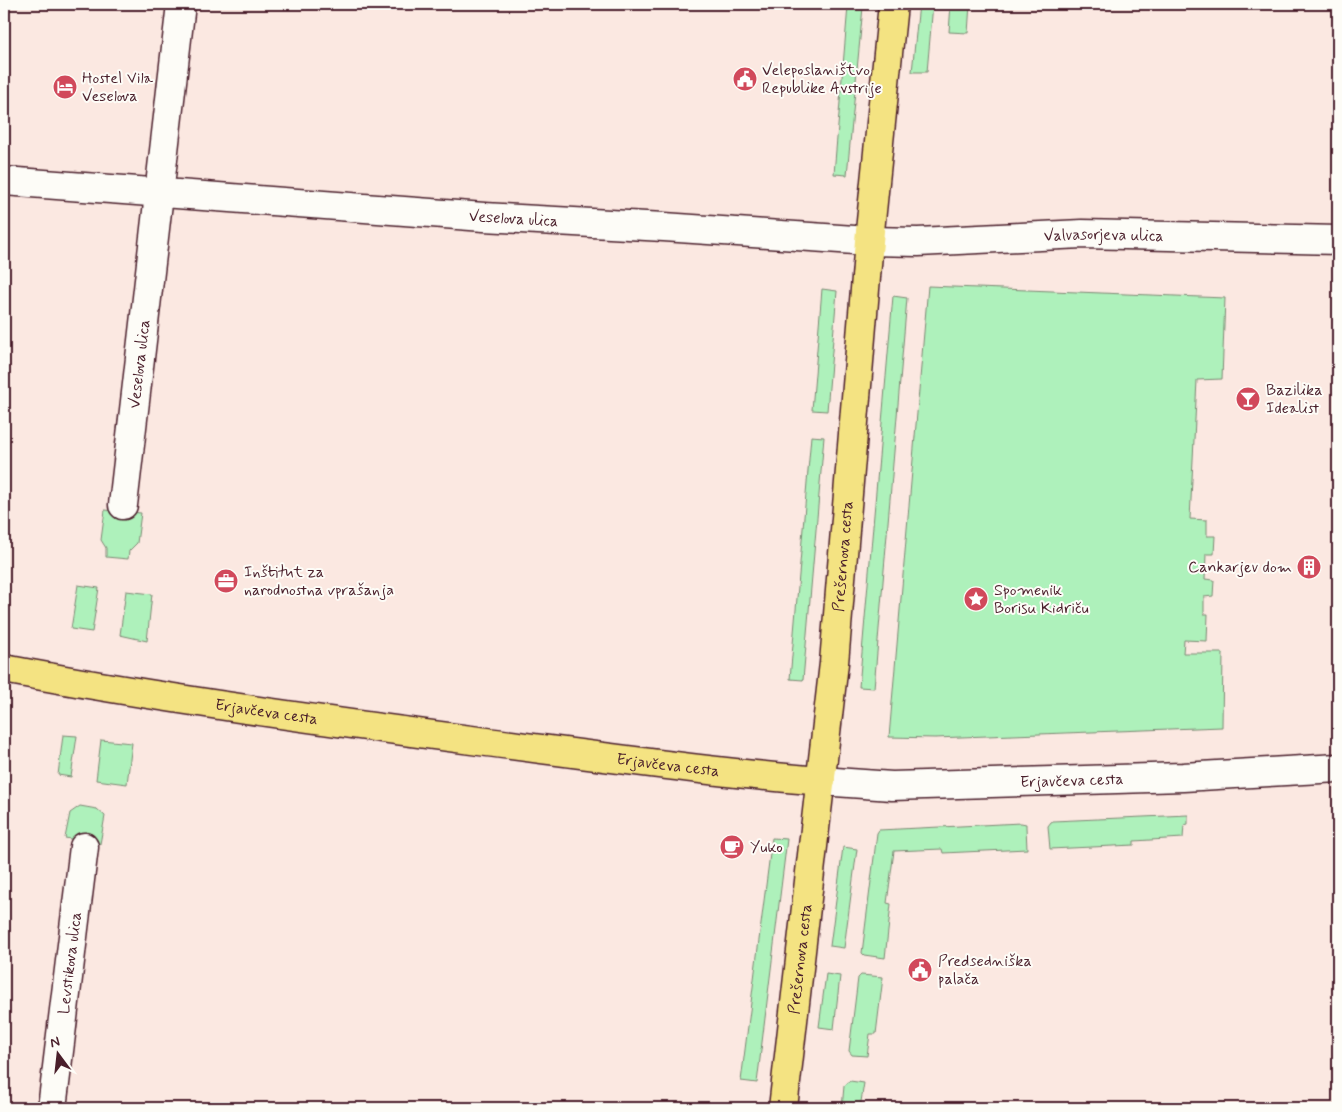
<svg xmlns="http://www.w3.org/2000/svg" width="1342" height="1112" font-family="Mynerve,sans-serif">
  <style>
    .green { fill: #aef1bb; stroke: #7c8873 }
    .lines { fill: none; stroke-linecap: round; stroke-linejoin: round }
    .minor-casing { stroke: #4a1f2b; stroke-width: 31 }
    .major-casing { stroke: #4a1f2b; stroke-width: 31 }
    .minor { stroke: #fdfcf7; stroke-width: 28 }
    .major { stroke: #f4e382; stroke-width: 28 }
    .labels { text-anchor: middle; dominant-baseline: central; stroke-width: 4; stroke-linejoin: round; paint-order: stroke }
    .poi-label { font-size: 16px; fill: #4a1f2b; stroke: #fdfcf7; text-anchor: start }
    .street-label { font-size: 16px; fill: #4a1f2b; stroke: #fdfcf7 }
  </style>
  <rect width="100%" height="100%" fill="#fbe8e1"/>
  <filter id="ink" filterUnits="userSpaceOnUse"><feTurbulence type="fractalNoise" baseFrequency=".02" numOctaves="2"/><feDisplacementMap in="SourceGraphic" scale="10" xChannelSelector="R" yChannelSelector="G"/><feConvolveMatrix kernelMatrix="1 2 1 2 8 2 1 2 1" color-interpolation-filters="sRGB"/></filter>
  <g filter="url(#ink)">
    <path class="green" d="M 919,4 L 933,4 L 927,72 L 912,72 Z
      M 951,4 L 970,4 L 968,33 L 949,32 Z
      M 848,6 L 863,7 L 847,175 L 834,174 Z
      M 928,286 L 1225,298 L 1222,379 L 1197,380 L 1190,519 L 1207,520 L 1207,536 L 1215,536 L 1214,554 L 1206,554 L 1205,579 L 1214,580 L 1213,596 L 1204,597 L 1204,614 L 1208,614 L 1207,641 L 1184,640 L 1183,653 L 1223,653 L 1222,727 L 935,738 L 889,737 Z
      M 822,289 L 837,291 L 827,411 L 812,410 Z
      M 893,296 L 907,298 L 874,688 L 859,687 Z
      M 811,436 L 824,437 L 803,680 L 790,679 Z
      M 105,510 L 141,513 L 137,543 L 129,551 L 128,559 L 106,557 L 106,548 L 101,540 Z
      M 78,585 L 99,588 L 92,632 L 71,629 Z
      M 126,591 L 152,594 L 147,641 L 120,635 Z
      M 63,735 L 77,736 L 71,777 L 58,775 Z
      M 101,740 L 132,743 L 127,784 L 96,780 Z
      M 80,806 L 97,809 L 105,816 L 100,844 L 65,838 L 70,813 Z
      M 1188,815 L 1188,824 L 1184,825 L 1183,838 L 1134,841 L 1134,845 L 1050,849 L 1048,826 L 1051,822 L 1053,821 Z
      M 1021,823 L 1026,824 L 1026,827 L 1027,849 L 943,853 L 942,849 L 894,851 L 887,903 L 891,904 L 885,958 L 864,955 L 862,953 L 877,833 L 879,830 Z
      M 772,838 L 787,839 L 757,1083 L 741,1081 Z
      M 843,847 L 857,849 L 844,948 L 830,946 Z
      M 826,974 L 840,976 L 834,1029 L 819,1027 Z
      M 861,975 L 883,977 L 876,1034 L 870,1034 L 867,1056 L 852,1055 L 849,1051 L 858,978 Z
      M 850,1081 L 864,1083 L 860,1108 L 842,1108 L 844,1086 Z"/>
    <g class="lines">
      <defs>
        <g id="minor">
          <path id="s1" d="M 4,181 L 484,217 L 664,227 L 869,241 L 918,242 L 1082,234 L 1338,240"/>
          <path id="s2" d="M 123,505 L 181,4"/>
          <path id="s3" d="M 821,781 L 892,786 L 1183,777 L 1338,768"/>
          <path id="s4" d="M 52,1108 L 84,847"/>
        </g>
        <g id="major">
          <path id="s5" d="M 4,669 C 164,699 326,721 487,742 C 598,756 709,772 821,781"/>
          <path id="s6" d="M 783,1108 L 834,663 L 869,241 L 893,4"/>
        </g>
      </defs>
      <use href="#minor" class="minor-casing"/>
      <use href="#major" class="major-casing"/>
      <use href="#minor" class="minor"/>
      <use href="#major" class="major"/>
    </g>
  </g>
  <defs>
    <symbol id="civic-disc" viewBox="-11 -11 22 22"><circle r="9.5" fill="#d1495b" stroke="#fdfcf7"/><path d="M-.6-6.5H3V-4.5H.6V-3L4-1V1h2V6H-6V1h2V-1L-.6-3ZM-1.2 2.5V6h2.4V2.5Z" fill="#fff"/></symbol>
    <symbol id="hotel-disc" viewBox="-11 -11 22 22"><circle r="9.5" fill="#d1495b" stroke="#fdfcf7"/><path d="M-6-4.5h1.5V1H6V5H4.5V3h-9V5H-6ZM-4 0a1.8 1.8 0 1 1 3.6 0ZM.5 0V-2.5h3Q6-2.5 6 0Z" fill="#fff"/></symbol>
    <symbol id="bar-disc" viewBox="-11 -11 22 22"><circle r="9.5" fill="#d1495b" stroke="#fdfcf7"/><path d="M-6-5H6L.8 .8V4.5H3.5V6h-7V4.5H-.8V.8Z" fill="#fff"/></symbol>
    <symbol id="building-disc" viewBox="-11 -11 22 22"><circle r="9.5" fill="#d1495b" stroke="#fdfcf7"/><path d="M-4-6H4V6H1V3H-1V6H-4ZM-2.5-4.3h1.7v1.8h-1.7ZM.8-4.3h1.7v1.8H.8ZM-2.5-1h1.7V.8h-1.7ZM.8-1h1.7V.8H.8Z" fill="#fff"/></symbol>
    <symbol id="office-disc" viewBox="-11 -11 22 22"><circle r="9.5" fill="#d1495b" stroke="#fdfcf7"/><path d="M-6-3h4V-5.5h4V-3h4V5H-6ZM-1-4.5V-3h2v-1.5ZM-6 0V1H6V0Z" fill="#fff"/></symbol>
    <symbol id="sight-disc" viewBox="-11 -11 22 22"><circle r="9.5" fill="#d1495b" stroke="#fdfcf7"/><path d="M0-6L1.8-2.2L6-1.7L2.9 1.2L3.7 5.4L0 3.3L-3.7 5.4L-2.9 1.2L-6-1.7L-1.8-2.2Z" fill="#fff"/></symbol>
    <symbol id="cafe-disc" viewBox="-11 -11 22 22"><circle r="9.5" fill="#d1495b" stroke="#fdfcf7"/><path d="M-5.5-4.5H6V0H3Q3 3.5 0 3.5H-2.5Q-5.5 3.5-5.5 0ZM3-3.2v2h1.7v-2ZM-6 4.5H4V6H-6Z" fill="#fff"/></symbol>
  </defs>
  <g fill-rule="evenodd">
    <use href="#civic-disc" x="731" y="65" width="28" height="28"/>
    <use href="#hotel-disc" x="51" y="73" width="28" height="28"/>
    <use href="#bar-disc" x="1234" y="385" width="28" height="28"/>
    <use href="#building-disc" x="1295" y="553" width="28" height="28"/>
    <use href="#office-disc" x="212" y="567" width="28" height="28"/>
    <use href="#sight-disc" x="962" y="585" width="28" height="28"/>
    <use href="#cafe-disc" x="718" y="833" width="28" height="28"/>
    <use href="#civic-disc" x="906" y="956" width="28" height="28"/>
  </g>
  <g class="labels">
    <g class="poi-label">
      <text x="762" y="70">Veleposlaništvo<tspan x="762" dy="18">Republike Avstrije</tspan></text>
      <text x="82" y="78">Hostel Vila<tspan x="82" dy="18">Veselova</tspan></text>
      <text x="1266" y="390">Bazilika<tspan x="1266" dy="18">Idealist</tspan></text>
      <text x="1292" y="567" text-anchor="end">Cankarjev dom</text>
      <text x="244" y="572">Inštitut za<tspan x="244" dy="18">narodnostna vprašanja</tspan></text>
      <text x="994" y="590">Spomenik<tspan x="994" dy="18">Borisu Kidriču</tspan></text>
      <text x="750" y="847">Yuko</text>
      <text x="938" y="961">Predsedniška<tspan x="938" dy="18">palača</tspan></text>
    </g>
    <g class="street-label">
      <text stroke="none"><textPath href="#s1" startOffset="511">Veselova ulica</textPath></text>
      <text stroke="none"><textPath href="#s1" startOffset="1102">Valvasorjeva ulica</textPath></text>
      <text stroke="none"><textPath href="#s2" startOffset="142">Veselova ulica</textPath></text>
      <text stroke="none"><textPath href="#s6" startOffset="555">Prešernova cesta</textPath></text>
      <text stroke="none"><textPath href="#s5" startOffset="266">Erjavčeva cesta</textPath></text>
      <text stroke="none"><textPath href="#s5" startOffset="671">Erjavčeva cesta</textPath></text>
      <text stroke="none"><textPath href="#s3" startOffset="251">Erjavčeva cesta</textPath></text>
      <text stroke="none"><textPath href="#s6" startOffset="150">Prešernova cesta</textPath></text>
      <text stroke="none"><textPath href="#s4" startOffset="146">Levstikova ulica</textPath></text>
    </g>
  </g>
  <rect width="1342" height="1112" fill="none" stroke="#fdfcf7" stroke-width="20"/>
  <rect x="10" y="10" width="1322" height="1092" fill="none" stroke="#4a1f2b" stroke-width="2" filter="url(#ink)"/>
  <g transform="translate(58 1054) rotate(345)" stroke="#fdfcf7" stroke-width="4" paint-order="stroke">
  <path d="M0-4L9 19L0 12L-9 19Z" fill="#4a1f2b"/>
  <text y="-8" font-size="14" font-weight="bold" text-anchor="middle" fill="#4a1f2b">N</text>
  </g>
</svg>
